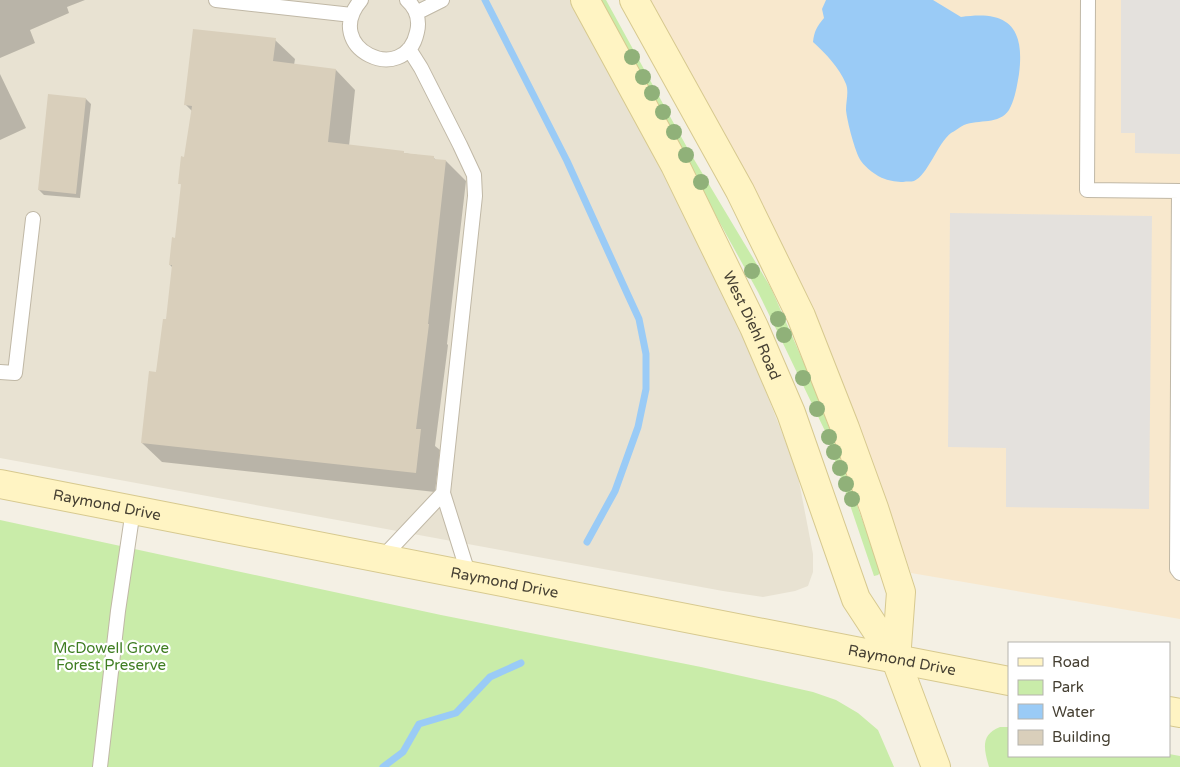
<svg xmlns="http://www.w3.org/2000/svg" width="1180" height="767" font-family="'Varela Round',sans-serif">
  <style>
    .residential { fill: #e8e2d2 }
    .commercial { fill: #f8e8cd }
    .green { fill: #c9eca9 }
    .parking { fill: #e4e1dd }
    .water { fill: #9acbf6 }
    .shadow { fill: #0003 }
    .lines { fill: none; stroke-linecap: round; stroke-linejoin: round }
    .stream { stroke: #9acbf6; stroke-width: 7 }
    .building { fill: #d9cfbb }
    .lane-casing { stroke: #c0b8a6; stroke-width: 16 }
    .secondary-casing { stroke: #d7c98f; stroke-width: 30 }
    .lane { stroke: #fff; stroke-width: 14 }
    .secondary { stroke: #fff4c3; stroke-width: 28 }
    .tree { fill: #90b179 }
    .labels { text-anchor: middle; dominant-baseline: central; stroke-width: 4.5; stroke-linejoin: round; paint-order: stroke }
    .street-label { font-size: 15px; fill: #464033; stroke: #fff }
    .park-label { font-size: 15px; fill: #3f7d22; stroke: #fff }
  </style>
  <rect width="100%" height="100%" fill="#f4f0e4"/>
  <path class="residential" d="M 0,0 L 570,0 L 615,81 L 733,308 L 797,471 L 813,554 L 813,572 L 808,586 L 795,591 L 763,597 L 723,591 L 0,458 Z"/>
  <path class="commercial" d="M 650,0 L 1180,0 L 1180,619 L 911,573 L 826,341 L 672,40 Z"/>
  <path class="green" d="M 597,0 L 606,0 L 689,151 L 771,288 L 814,386 L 875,555 L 880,573 L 878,575 L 874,576 L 825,431 L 778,333 L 758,292 Z
    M 0,520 L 441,615 L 701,667 L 813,692 L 836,700 L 858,713 L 878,730 L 894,767 L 0,767 Z
    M 1000,727 L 1009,727 L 1009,756 L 1169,756 L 1169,754 L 1180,756 L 1180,767 L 989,767 C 984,749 980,735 1000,727 Z"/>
  <path class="parking" d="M 1121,0 L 1180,0 L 1180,154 L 1135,153 L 1135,133 L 1121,133 Z
    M 950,213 L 1152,216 L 1149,509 L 1006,507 L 1006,448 L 948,447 Z"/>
  <path class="water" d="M 826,0 L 933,0 L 961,17 C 1008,10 1025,27 1019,74 C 1017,86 1015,99 1009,110 C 999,125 979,119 964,125 C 960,127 955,131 951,133 C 937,144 928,175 914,181 C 911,182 907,181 903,182 C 898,182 890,181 885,179 C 876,176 866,168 861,161 C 855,152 847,121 846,110 C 846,101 849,92 846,84 C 839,67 826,54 813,42 C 814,32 817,26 824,18 L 822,9 Z"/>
  <path class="shadow" d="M 0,0 L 85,0 L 67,7 L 69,13 L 30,30 L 35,43 L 0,58 Z
    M 275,40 L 295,59 L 294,65 L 336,70 L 355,90 L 349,146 L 433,157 L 436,160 L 446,161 L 466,181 L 447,344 L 448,345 L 435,446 L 440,450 L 435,492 L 162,462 L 142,443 L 167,321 L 173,268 L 170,265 L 176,239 L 182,186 L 180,183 L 186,158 L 192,111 L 185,104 Z
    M 0,74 L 26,128 L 0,140 Z
    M 49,96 L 86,99 L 91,104 L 80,198 L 44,195 L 39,190 Z"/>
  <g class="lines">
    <path class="stream" d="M 485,0 L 567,161 L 627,293 L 639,319 L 646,354 L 646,389 L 638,427 L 615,491 L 587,542
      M 383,767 L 403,752 L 419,724 L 456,713 L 490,677 L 521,663"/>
  </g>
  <path class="building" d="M 193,29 L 276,38 L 273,61 L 336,69 L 328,142 L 404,151 L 404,153 L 434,156 L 434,159 L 446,160 L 428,324 L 429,324 L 416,429 L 421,429 L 416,473 L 141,443 L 149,371 L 156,372 L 163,319 L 166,319 L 172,265 L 169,265 L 172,237 L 175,238 L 181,184 L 178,184 L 181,156 L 184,157 L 192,106 L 184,105 Z
    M 48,94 L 86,98 L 76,194 L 38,190 Z"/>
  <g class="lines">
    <defs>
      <path id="lane" d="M 216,0 L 352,15
        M 361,0 C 320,48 405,88 417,32 C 420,20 416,8 407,0
        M 1088,0 L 1087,190 L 1180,191
        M 416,13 L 442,0
        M 409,49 L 421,68 L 460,145 L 474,175 L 475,196 L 443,493 L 469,576
        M 1179,191 L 1177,569 L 1180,573
        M 0,372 L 15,373 L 33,219
        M 381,559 L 443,493
        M 100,767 L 118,611 L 133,510"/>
      <g id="secondary">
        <path id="s1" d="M 585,0 L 675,165 L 754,327 L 791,413 L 856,599 L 896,660 L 936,767"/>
        <path d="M 634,0 L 740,191 L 801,316 L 845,428 L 874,508 L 901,592 L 896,660"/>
        <path id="s2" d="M 0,484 L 1009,681"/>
        <path d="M 1169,711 L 1180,713"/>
      </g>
    </defs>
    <use href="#lane" class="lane-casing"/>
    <use href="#secondary" class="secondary-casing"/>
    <use href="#lane" class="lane"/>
    <use href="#secondary" class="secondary"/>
  </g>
  <g class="tree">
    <circle cx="632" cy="57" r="8"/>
    <circle cx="643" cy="77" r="8"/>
    <circle cx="652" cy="93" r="8"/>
    <circle cx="663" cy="112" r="8"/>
    <circle cx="674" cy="132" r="8"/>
    <circle cx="686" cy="155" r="8"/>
    <circle cx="701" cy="182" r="8"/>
    <circle cx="752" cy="271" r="8"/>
    <circle cx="778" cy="319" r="8"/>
    <circle cx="784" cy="335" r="8"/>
    <circle cx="803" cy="378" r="8"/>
    <circle cx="817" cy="409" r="8"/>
    <circle cx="829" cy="437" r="8"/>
    <circle cx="834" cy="452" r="8"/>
    <circle cx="840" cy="468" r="8"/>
    <circle cx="846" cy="484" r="8"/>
    <circle cx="852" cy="499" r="8"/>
  </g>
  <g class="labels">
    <g class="street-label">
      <text stroke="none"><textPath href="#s1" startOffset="366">West Diehl Road</textPath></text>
      <text stroke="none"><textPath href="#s2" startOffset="109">Raymond Drive</textPath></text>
      <text stroke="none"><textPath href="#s2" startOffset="514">Raymond Drive</textPath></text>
      <text stroke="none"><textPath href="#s2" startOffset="919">Raymond Drive</textPath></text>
    </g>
    <g class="park-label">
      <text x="111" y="648">McDowell Grove<tspan x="111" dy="17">Forest Preserve</tspan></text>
    </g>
  </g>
  <rect x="1008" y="642" width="162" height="115" fill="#ffffff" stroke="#b5b3ad"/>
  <rect x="1018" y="658" width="25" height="8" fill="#fff4c3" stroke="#b5b3ad"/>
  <text x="1052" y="667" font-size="15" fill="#464033">Road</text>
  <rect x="1018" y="680" width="25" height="15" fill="#c9eca9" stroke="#b5b3ad"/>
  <text x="1052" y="692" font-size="15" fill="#464033">Park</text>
  <rect x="1018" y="704" width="25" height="15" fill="#9acbf6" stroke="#b5b3ad"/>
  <text x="1052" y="717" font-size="15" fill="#464033">Water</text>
  <rect x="1018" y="730" width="25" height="15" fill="#d9cfbb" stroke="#b5b3ad"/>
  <text x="1052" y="742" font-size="15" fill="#464033">Building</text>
</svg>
